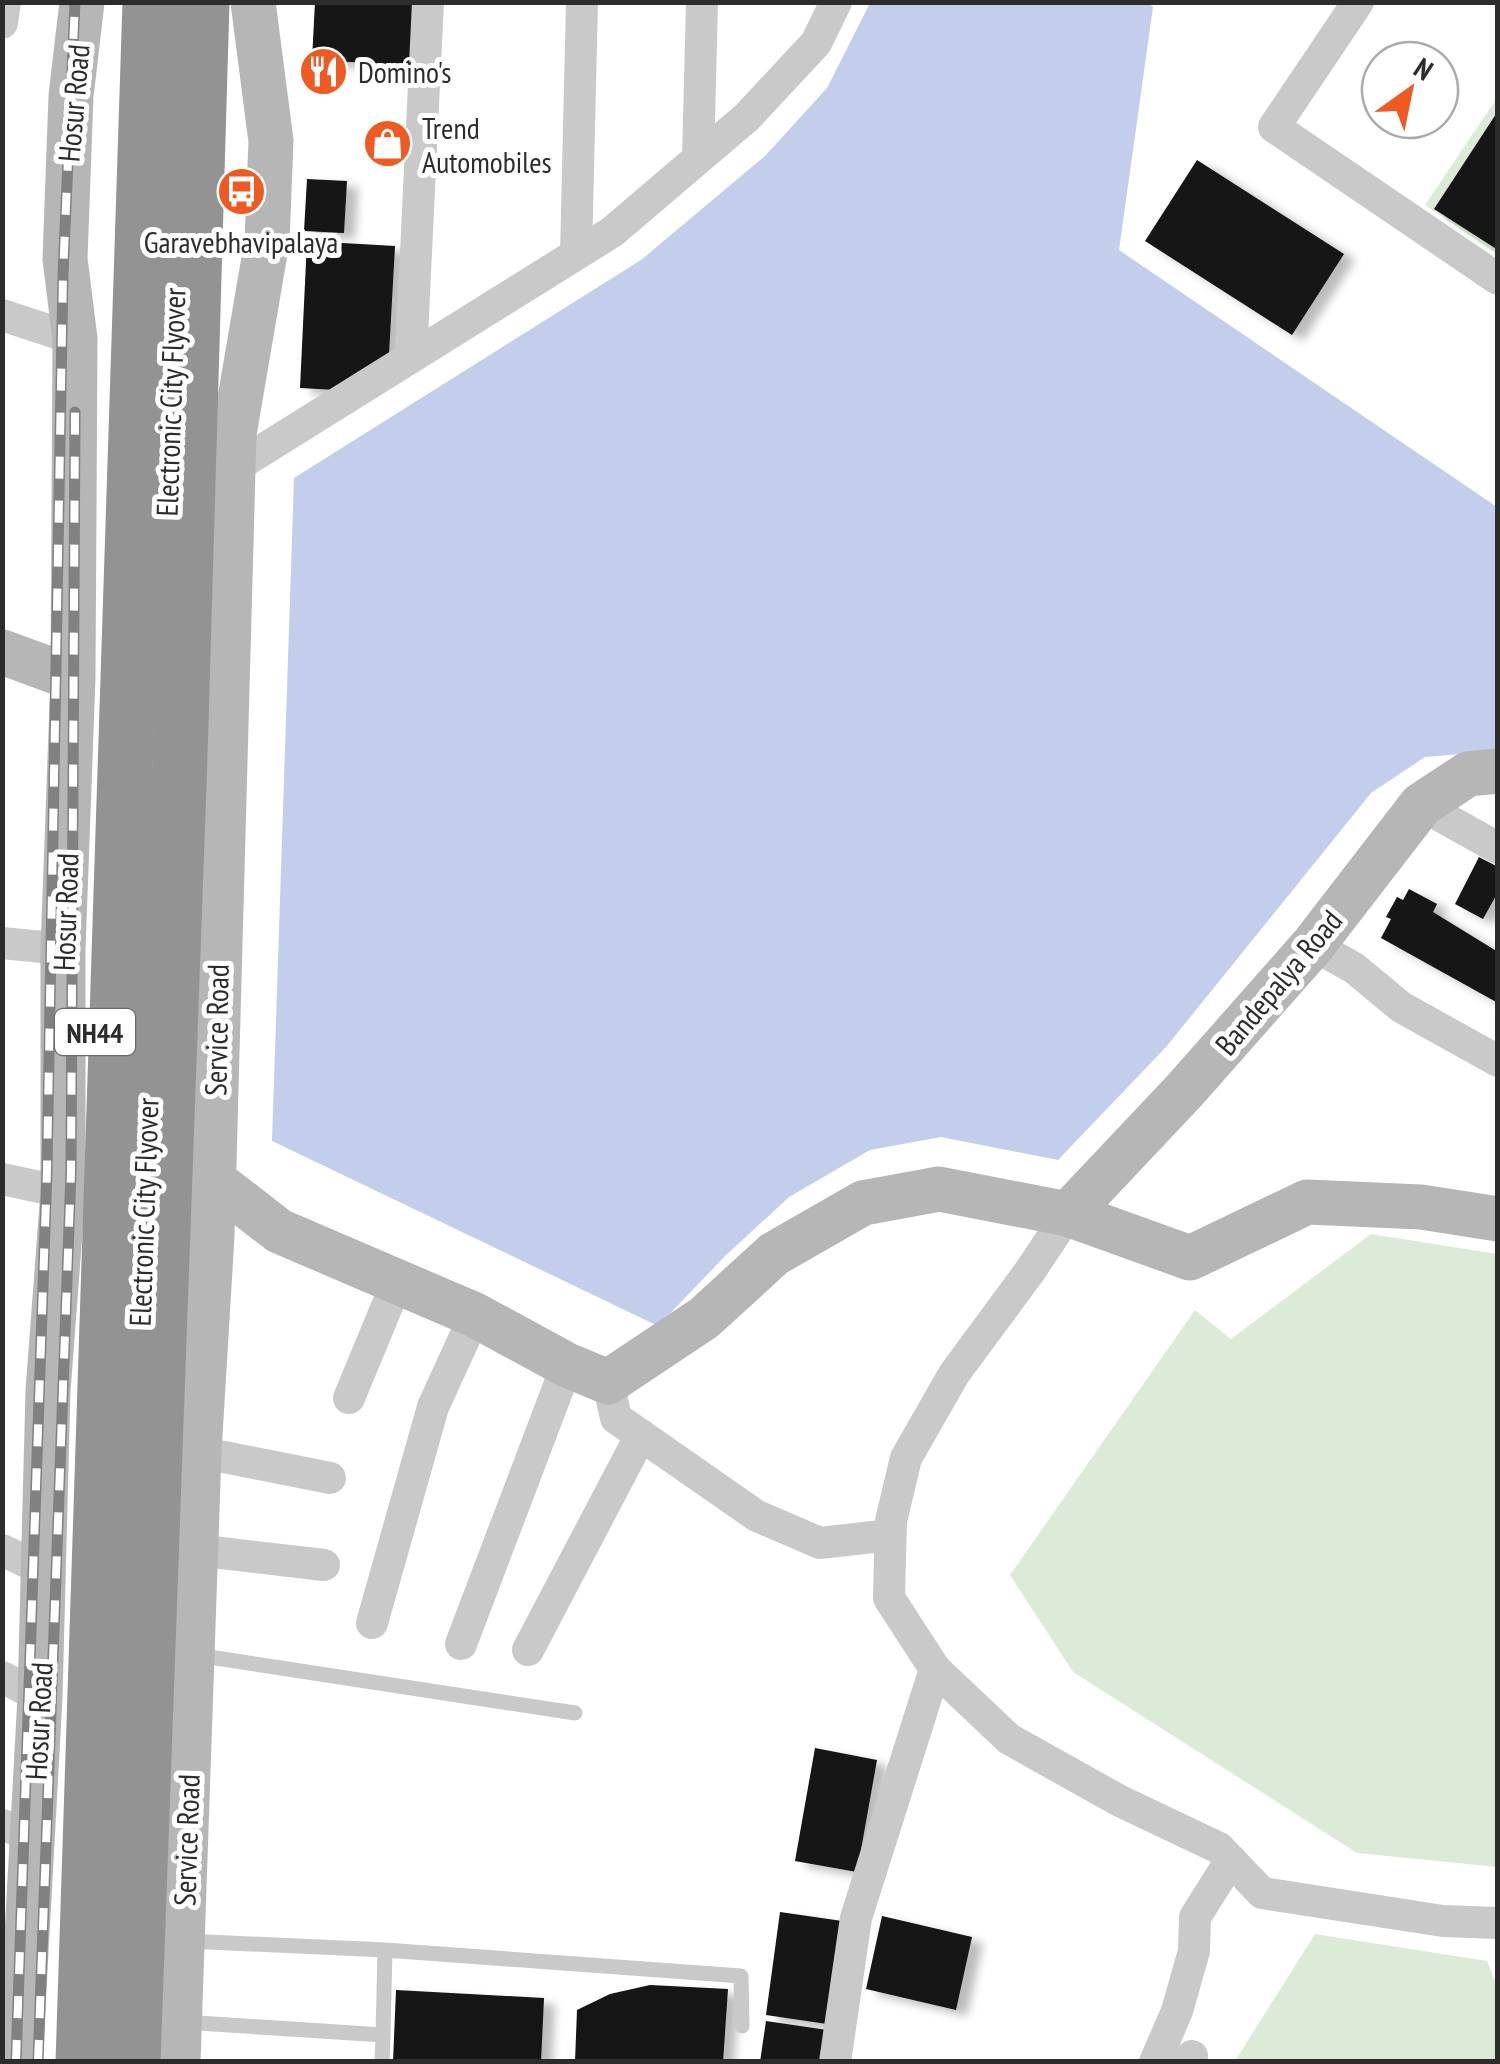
<svg xmlns="http://www.w3.org/2000/svg" width="1500" height="2064" font-family="'PT Sans Narrow',sans-serif">
  <style>
    .green { fill: #dcebd8 }
    .water { fill: #c2ceec }
    .building { fill: #131313; filter: url(#shadow) }
    .lines { fill: none; stroke-linecap: round; stroke-linejoin: round }
    .lane { stroke: #c9c9c9; stroke-width: 15 }
    .street { stroke: #c9c9c9; stroke-width: 32 }
    .secondary { stroke: #b6b6b6; stroke-width: 45 }
    .highway { stroke: #939393; stroke-width: 55 }
    .rail-casing { stroke: #818181; stroke-width: 11 }
    .rail { stroke: #fff; stroke-width: 8; stroke-dasharray: 22; stroke-linecap: butt }
    .highway-bridge { stroke: #939393; stroke-width: 55 }
    .labels { text-anchor: middle; dominant-baseline: central; stroke-width: 10; stroke-linejoin: round; paint-order: stroke }
    .shield { fill: #fff; stroke: #6b6b6b; stroke-width: 2.5 }
    .shield-label { font-size: 28px; font-weight: bold; fill: #2c2c2c }
    .poi-label { font-size: 30px; fill: #2c2c2c; stroke: #fff; text-anchor: start }
    .street-label { font-size: 30px; fill: #2c2c2c; stroke: #fff }
  </style>
  <defs>
    <filter id="shadow"><feDropShadow dx="11" dy="6" stdDeviation="5" flood-color="#0004"/></filter>
  </defs>
  <rect width="100%" height="100%" fill="#fff"/>
  <path class="green" d="M 1497,98 L 1497,254 L 1425,205 Z
    M 1371,1234 L 1497,1254 L 1497,1867 L 1357,1853 L 1073,1672 L 1010,1575 L 1195,1310 L 1231,1339 Z
    M 1315,1934 L 1487,1961 L 1497,1986 L 1497,2061 L 1235,2061 Z"/>
  <path class="water" d="M 1146,2 L 1153,7 L 1119,250 L 1497,507 L 1497,751 L 1425,757 L 1371,793 L 1166,1047 L 1058,1160 L 941,1137 L 870,1150 L 789,1197 L 725,1256 L 658,1326 L 272,1141 L 294,478 L 641,260 L 765,156 L 827,88 L 870,3 Z"/>
  <path class="building" d="M 315,2 L 414,2 L 410,65 L 312,60 Z
    M 1498,111 L 1498,250 L 1434,209 Z
    M 1197,160 L 1344,254 L 1292,335 L 1145,241 Z
    M 307,179 L 347,181 L 344,233 L 304,231 Z
    M 307,241 L 395,246 L 389,354 L 337,390 L 300,388 Z
    M 1479,857 L 1498,867 L 1498,892 L 1483,919 L 1455,904 Z
    M 1409,889 L 1437,904 L 1433,912 L 1498,952 L 1498,1003 L 1381,938 L 1391,919 L 1386,917 L 1397,897 L 1403,900 Z
    M 815,1748 L 877,1760 L 857,1872 L 795,1861 Z
    M 780,1912 L 849,1922 L 834,2025 L 766,2015 Z
    M 882,1916 L 972,1937 L 956,2010 L 866,1989 Z
    M 650,1985 L 728,1989 L 723,2062 L 575,2062 L 577,2010 L 610,1994 Z
    M 396,1990 L 544,1998 L 541,2062 L 393,2062 Z
    M 766,2021 L 834,2031 L 830,2062 L 760,2062 Z"/>
  <g class="lines">
    <path class="lane" d="M 196,1655 L 575,1713
      M 186,1941 L 385,1950 L 741,1976 L 742,2026
      M 183,2022 L 383,2035 L 385,1950
      M 382,2062 L 383,2035"/>
    <path class="street" d="M 1358,2 L 1274,127 L 1498,279
      M 2,23 L 5,2
      M 698,159 L 702,2
      M 576,254 L 582,2
      M 2,315 L 75,339
      M 411,357 L 428,2
      M 232,469 L 612,232 L 747,117 L 816,43 L 836,2
      M 1421,805 L 1498,848
      M 2,943 L 63,949
      M 1313,945 L 1354,968 L 1401,1007 L 1498,1061
      M 2,1179 L 63,1192
      M 1068,1214 L 1030,1271 L 954,1374 L 906,1458 L 891,1521 L 889,1598 L 935,1669 L 1009,1739 L 1120,1801 L 1219,1848 L 1262,1893 L 1443,1921 L 1498,1923
      M 608,1382 L 616,1418 L 757,1516 L 820,1543 L 890,1535
      M 349,1398 L 397,1282
      M 199,1452 L 330,1478
      M 2,1550 L 43,1570
      M 196,1550 L 324,1565
      M 372,1623 L 433,1407 L 475,1315
      M 461,1644 L 567,1365
      M 528,1650 L 641,1435
      M 2,1677 L 40,1697
      M 2,1825 L 32,1835
      M 835,2062 L 856,1918 L 935,1669
      M 1155,2062 L 1177,2011 L 1194,1951 L 1195,1917 L 1231,1860
      M 1188,2062 L 1192,2056"/>
    <path class="secondary" d="M 2,652 L 73,678
      M 212,1179 L 279,1231 L 475,1315 L 567,1365 L 608,1382 L 704,1318 L 774,1254 L 863,1203 L 939,1189 L 1068,1214 L 1190,1258 L 1307,1202 L 1421,1207 L 1498,1219
      M 1068,1214 L 1185,1090 L 1313,945 L 1421,805 L 1468,774 L 1498,771
      M 20,2062 L 40,1697 L 48,1391 L 63,1192 L 63,949 L 73,678 L 75,339 L 65,259 L 71,96 L 82,2
      M 178,2062 L 199,1452 L 212,1236 L 234,434 L 267,241 L 271,141 L 253,2"/>
    <path class="highway" d="M 133,2062 L 180,757 L 202,2"/>
    <defs>
      <path id="rail" d="M 16,2062 L 47,1170 L 63,274 L 75,2
        M 38,2062 L 71,1172 L 75,412"/>
    </defs>
    <use href="#rail" class="rail-casing"/>
    <use href="#rail" class="rail"/>
    <path class="highway-bridge" d="M 83,2062 L 150,2"/>
  </g>
  <defs>
    <symbol id="restaurant-disc" viewBox="-11 -11 22 22"><circle r="9.5" fill="#ef5922" stroke="#fff"/><path d="M-5-6h1v4h1v-4h1v4h1v-4h1v5L-1.5 .5V6h-2V.5L-5-1ZM5-6V6H3V1.5H1.5Q1.5-4 5-6Z" fill="#fff"/></symbol>
    <symbol id="shop-disc" viewBox="-11 -11 22 22"><circle r="9.5" fill="#ef5922" stroke="#fff"/><path d="M-5-2.5h2.3a2.7 3.5 0 0 1 5.4 0H5L5.5 6h-11ZM-1.5-2.5h3a1.5 2.3 0 0 0-3 0Z" fill="#fff"/></symbol>
    <symbol id="bus-disc" viewBox="-11 -11 22 22"><circle r="9.5" fill="#ef5922" stroke="#fff"/><path d="M-5-6H5V4H4V6H2V4H-2V6H-4V4H-5ZM-3.5-4V0h7V-4ZM-3.5 1.2v1.5H-2V1.2ZM2 1.2v1.5H3.5V1.2Z" fill="#fff"/></symbol>
  </defs>
  <g fill-rule="evenodd">
    <use href="#restaurant-disc" x="296" y="44" width="55" height="55"/>
    <use href="#shop-disc" x="360" y="116" width="55" height="55"/>
    <use href="#bus-disc" x="214" y="164" width="55" height="55"/>
  </g>
  <g class="labels">
    <rect class="shield" x="55" y="1009" width="80" height="46" rx="8"/>
    <g class="shield-label">
      <text x="95" y="1032">NH44</text>
    </g>
    <g class="poi-label">
      <text x="358" y="71">Domino's</text>
      <text x="422" y="127">Trend<tspan x="422" dy="34">Automobiles</tspan></text>
      <text x="241" y="241" text-anchor="middle">Garavebhavipalaya</text>
    </g>
    <g class="street-label">
      <text transform="translate(73 103) rotate(-85)">Hosur Road</text>
      <text transform="translate(170 402) rotate(-88)">Electronic City Flyover</text>
      <text transform="translate(65 912) rotate(-88)">Hosur Road</text>
      <text transform="translate(1278 982) rotate(-50)">Bandepalya Road</text>
      <text transform="translate(216 1030) rotate(-89)">Service Road</text>
      <text transform="translate(143 1212) rotate(-88)">Electronic City Flyover</text>
      <text transform="translate(38 1721) rotate(-87)">Hosur Road</text>
      <text transform="translate(186 1840) rotate(-88)">Service Road</text>
    </g>
  </g>
  <rect width="1500" height="2064" fill="none" stroke="#2c2c2c" stroke-width="10"/>
  <g transform="translate(1410 90) rotate(33)"><circle r="48" fill="#ffffff" stroke="#ababab" stroke-width="2.5"/>
  <path d="M0-8L18 38L0 25L-18 38Z" fill="#ef5922"/>
  <text y="-15" font-size="28" font-weight="bold" text-anchor="middle" fill="#2c2c2c">N</text>
  </g>
</svg>
